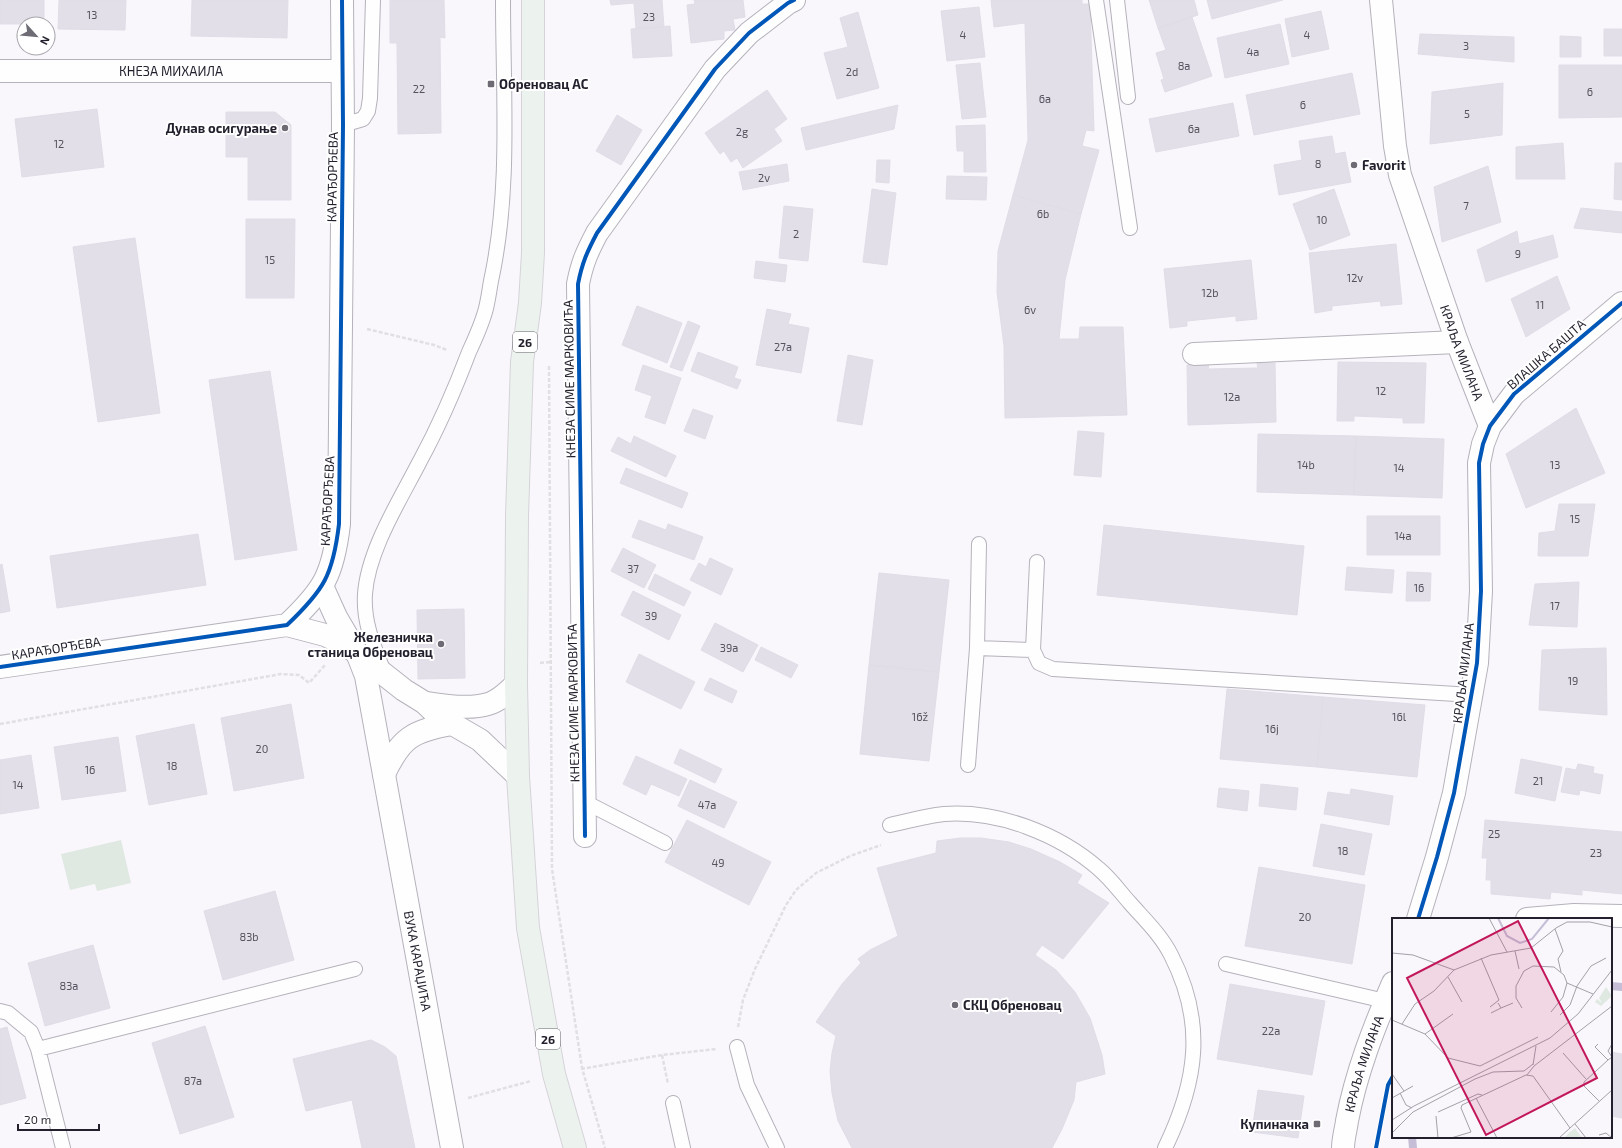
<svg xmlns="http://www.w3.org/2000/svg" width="1622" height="1148" font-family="'Exo 2',sans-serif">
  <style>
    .green { fill: #dfe9e2 }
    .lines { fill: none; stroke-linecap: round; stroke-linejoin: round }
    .stream { stroke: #c5bed6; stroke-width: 8 }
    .building { fill: #e2dfe8; stroke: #e0dde7 }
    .service-casing { stroke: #b5b2bb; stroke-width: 16 }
    .minor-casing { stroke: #b5b2bb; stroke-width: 24 }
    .primary-casing { stroke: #d5d3d8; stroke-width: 24 }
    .path { stroke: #e0dfe2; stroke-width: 2.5; stroke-dasharray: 4 2; stroke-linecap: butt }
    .service { stroke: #fefeff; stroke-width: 14 }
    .minor { stroke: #fefeff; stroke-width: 22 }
    .primary { stroke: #ecf3ee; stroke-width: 22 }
    .cycleway-casing { stroke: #fff; stroke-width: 6 }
    .cycleway { stroke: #0057b8; stroke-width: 4 }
    .poi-dot { fill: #6e6b75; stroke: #fff; stroke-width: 1.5 }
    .labels { text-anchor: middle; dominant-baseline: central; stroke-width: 4; stroke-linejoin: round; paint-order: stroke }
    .number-label { font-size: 11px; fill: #56525e }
    .shield { fill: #fff; stroke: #65626b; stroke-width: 1 }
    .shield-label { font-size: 12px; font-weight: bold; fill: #231f2c }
    .street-label { font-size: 13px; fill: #231f2c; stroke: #fff }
    .poi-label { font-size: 13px; font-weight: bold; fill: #231f2c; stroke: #fff; text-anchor: start }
    .inset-river { fill: none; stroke: #c5bed6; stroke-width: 2 }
    .inset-road { fill: none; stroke: #a3a1a9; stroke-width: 1 }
    .view { fill: #c2185b; fill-opacity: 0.15; stroke: #c2185b; stroke-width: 2 }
    .inset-edge { fill: none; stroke: #231f2c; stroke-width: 2 }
  </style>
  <rect width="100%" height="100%" fill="#f9f7fc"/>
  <path class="green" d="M 121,840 L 131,883 L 97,891 L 95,884 L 70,890 L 61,854 Z"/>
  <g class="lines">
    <path class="stream" d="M 1611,986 L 1622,987
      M 1412,1137 L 1413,1148"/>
  </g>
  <path class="building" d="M 0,0 L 44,0 L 44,24 L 0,24 Z
    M 59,0 L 126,0 L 125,30 L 58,29 Z
    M 192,0 L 288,0 L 287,38 L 191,36 Z
    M 390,0 L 444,0 L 445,38 L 440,37 L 441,133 L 398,134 L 397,43 L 390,43 Z
    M 610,0 L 662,0 L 664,27 L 636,29 L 634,3 L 611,5 Z
    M 694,0 L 743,0 L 745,17 L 733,19 L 735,30 L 724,31 L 724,39 L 691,43 L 687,5 L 695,4 Z
    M 991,0 L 1082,0 L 1082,4 L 1090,4 L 1094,131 L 1086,130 L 1082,146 L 1099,150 L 1081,214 L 1013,195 L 1028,140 L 1025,23 L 994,27 Z
    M 1149,0 L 1194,0 L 1198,15 L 1158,28 Z
    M 1207,0 L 1283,0 L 1212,19 Z
    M 979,7 L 985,57 L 947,61 L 941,11 Z
    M 1321,11 L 1329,49 L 1292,57 L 1285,19 Z
    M 858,12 L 879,88 L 837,99 L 824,53 L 848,47 L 840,18 Z
    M 1192,17 L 1212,76 L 1165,92 L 1161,80 L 1164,79 L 1156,53 L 1166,50 L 1158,28 Z
    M 1280,24 L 1289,64 L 1225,78 L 1217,38 Z
    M 670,26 L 672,56 L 633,58 L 631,29 Z
    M 1604,29 L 1622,29 L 1622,56 L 1604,56 Z
    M 1420,34 L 1514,37 L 1514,62 L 1418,54 Z
    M 1560,36 L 1581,37 L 1581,57 L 1560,57 Z
    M 980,63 L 986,117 L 962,119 L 956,65 Z
    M 1559,65 L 1622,65 L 1622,117 L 1559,118 Z
    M 1352,73 L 1360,114 L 1254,135 L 1246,95 Z
    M 1503,83 L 1502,135 L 1430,144 L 1432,92 Z
    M 767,90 L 787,119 L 774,129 L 782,141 L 743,168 L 737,158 L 731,162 L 724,151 L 720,154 L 705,133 Z
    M 1233,103 L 1239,136 L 1156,152 L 1149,119 Z
    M 898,105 L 894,129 L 806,150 L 801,128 Z
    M 97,109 L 104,167 L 22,177 L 15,119 Z
    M 226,112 L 275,112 L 291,125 L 291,200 L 248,200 L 248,157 L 226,157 Z
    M 617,115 L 642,130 L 621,165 L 596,151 Z
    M 985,125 L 986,172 L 964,172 L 964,151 L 957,151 L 956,126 Z
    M 1332,136 L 1335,154 L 1345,152 L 1351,182 L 1279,195 L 1274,165 L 1302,160 L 1299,141 Z
    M 1563,143 L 1565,179 L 1516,179 L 1516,147 Z
    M 877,160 L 890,160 L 889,183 L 876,182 Z
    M 1615,163 L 1622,163 L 1622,200 L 1614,199 Z
    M 787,164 L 789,181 L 743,190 L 739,172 Z
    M 1488,166 L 1501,222 L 1442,242 L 1434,187 Z
    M 947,176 L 987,177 L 986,200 L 946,199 Z
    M 872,189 L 896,193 L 887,265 L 863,262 Z
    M 1334,189 L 1350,235 L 1310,250 L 1293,204 Z
    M 1013,195 L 1081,214 L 1065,280 L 1059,339 L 1079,339 L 1080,327 L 1123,327 L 1127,415 L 1005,418 L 1004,346 L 997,292 L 998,251 Z
    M 784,206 L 813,209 L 808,261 L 779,258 Z
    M 1581,208 L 1622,212 L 1622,233 L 1574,228 Z
    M 246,219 L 295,219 L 294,298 L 246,298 Z
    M 1517,231 L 1519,244 L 1553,235 L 1558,257 L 1486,282 L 1477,250 Z
    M 135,238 L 160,413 L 98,422 L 73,247 Z
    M 1396,244 L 1402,304 L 1381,306 L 1380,301 L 1332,306 L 1332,310 L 1315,313 L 1309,253 Z
    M 1251,260 L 1257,319 L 1236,321 L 1236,316 L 1187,321 L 1187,326 L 1170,328 L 1164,269 Z
    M 756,261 L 787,265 L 785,282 L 754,278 Z
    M 1557,276 L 1570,309 L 1526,337 L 1511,299 Z
    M 637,306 L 682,323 L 667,363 L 622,345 Z
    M 767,309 L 791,314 L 788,324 L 809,328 L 801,373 L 756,365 Z
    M 688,321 L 700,326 L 682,371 L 670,367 Z
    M 698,352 L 738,367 L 734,378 L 741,380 L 737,389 L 691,371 Z
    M 848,355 L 873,360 L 862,425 L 837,421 Z
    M 1338,362 L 1426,363 L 1424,423 L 1403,423 L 1403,418 L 1354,416 L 1354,421 L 1337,421 Z
    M 1257,363 L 1275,363 L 1276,422 L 1188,425 L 1187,365 L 1209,364 L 1208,369 L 1258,368 Z
    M 643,365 L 681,378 L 665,424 L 645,417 L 652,396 L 635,390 Z
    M 270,371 L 297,550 L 235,560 L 209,380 Z
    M 1576,408 L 1605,473 L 1526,508 L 1506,454 Z
    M 693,409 L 713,416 L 705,439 L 684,431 Z
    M 1078,431 L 1104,433 L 1101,477 L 1074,475 Z
    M 1258,434 L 1356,436 L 1354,495 L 1257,492 Z
    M 634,436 L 676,456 L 666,477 L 611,451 L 618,437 L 631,444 Z
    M 1356,436 L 1444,439 L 1442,498 L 1354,495 Z
    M 626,468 L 688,493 L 682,508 L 620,483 Z
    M 1559,504 L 1595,504 L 1588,556 L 1538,556 L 1539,533 L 1555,531 Z
    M 1367,516 L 1440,516 L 1440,555 L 1367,555 Z
    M 639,520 L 666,530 L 668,524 L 703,537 L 694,560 L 632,537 Z
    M 1104,525 L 1304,546 L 1297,615 L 1097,595 Z
    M 198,534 L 206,585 L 57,608 L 50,556 Z
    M 623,548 L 656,565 L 644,588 L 611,571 Z
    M 710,558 L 733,569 L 721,595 L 690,580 L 699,563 L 706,567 Z
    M 2,564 L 10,611 L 0,613 L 0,565 Z
    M 1347,567 L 1394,570 L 1392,593 L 1345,590 Z
    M 1407,572 L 1431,573 L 1430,601 L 1406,601 Z
    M 879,573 L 949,580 L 939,672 L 869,665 Z
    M 655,574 L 691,592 L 684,606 L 648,589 Z
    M 1579,582 L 1577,627 L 1529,625 L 1535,584 Z
    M 633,591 L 681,615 L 669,640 L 621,615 Z
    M 464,609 L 465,678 L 418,679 L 417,610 Z
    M 715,623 L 758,645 L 743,672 L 701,650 Z
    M 761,647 L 798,665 L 791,678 L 755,660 Z
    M 1606,648 L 1607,715 L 1539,710 L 1542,650 Z
    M 639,654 L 695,682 L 681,709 L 626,682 Z
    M 869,665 L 939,672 L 929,761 L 860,754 Z
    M 710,678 L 737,691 L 732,703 L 704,690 Z
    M 1227,689 L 1323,697 L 1317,767 L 1220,759 Z
    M 1323,697 L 1425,705 L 1417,777 L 1317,767 Z
    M 291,704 L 304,778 L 234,791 L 221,718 Z
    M 194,724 L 207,794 L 149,805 L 136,736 Z
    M 118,737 L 126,791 L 62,800 L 54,747 Z
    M 680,749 L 722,769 L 715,783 L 674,763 Z
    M 31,755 L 39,808 L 0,814 L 0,760 Z
    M 636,756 L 687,779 L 679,796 L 651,784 L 646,795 L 623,784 Z
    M 1521,759 L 1562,767 L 1555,801 L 1515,793 Z
    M 1578,764 L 1594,767 L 1593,773 L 1603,775 L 1600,794 L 1580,790 L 1579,795 L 1561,792 L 1566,768 L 1576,770 Z
    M 690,780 L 737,802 L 724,828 L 678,806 Z
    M 1261,784 L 1298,788 L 1296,810 L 1259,806 Z
    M 1219,788 L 1249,791 L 1247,811 L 1217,807 Z
    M 1351,789 L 1393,796 L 1389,825 L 1324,814 L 1328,792 L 1350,795 Z
    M 687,820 L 771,862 L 749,905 L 665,862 Z
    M 1485,820 L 1622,832 L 1622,894 L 1582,890 L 1582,895 L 1551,892 L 1550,899 L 1491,894 L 1491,880 L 1486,880 L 1487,858 L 1482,858 Z
    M 1321,824 L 1372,834 L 1364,875 L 1313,866 Z
    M 960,838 L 981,838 L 1009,842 L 1031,849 L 1060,862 L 1082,875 L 1077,883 L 1109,903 L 1063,959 L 1042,945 L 1035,955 L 1056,970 L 1075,992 L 1090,1018 L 1102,1055 L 1105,1074 L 1076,1082 L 1074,1100 L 1062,1129 L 1052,1148 L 852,1148 L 838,1121 L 832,1093 L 830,1071 L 832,1053 L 836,1036 L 816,1022 L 842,984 L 861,963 L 858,959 L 870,950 L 898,936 L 877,868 L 936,853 L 937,841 Z
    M 1259,867 L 1365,885 L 1352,964 L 1245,946 Z
    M 275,891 L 294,960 L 223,980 L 204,911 Z
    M 93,945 L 110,1008 L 45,1026 L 28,963 Z
    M 1230,984 L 1325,1001 L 1312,1075 L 1217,1059 Z
    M 205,1026 L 234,1117 L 180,1134 L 152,1043 Z
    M 7,1027 L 26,1098 L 0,1105 L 0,1029 Z
    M 371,1040 L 385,1047 L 396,1056 L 415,1148 L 362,1148 L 352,1100 L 306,1111 L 293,1059 Z
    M 1611,1052 L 1622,1054 L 1622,1118 L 1611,1116 Z
    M 1258,1090 L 1304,1096 L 1298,1138 L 1252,1132 Z"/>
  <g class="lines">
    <defs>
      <path id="service" d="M 1096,0 L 1130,228
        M 1117,0 L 1128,97
        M 343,125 L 363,119 L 368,111 L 370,98 L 373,0
        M 979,544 L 977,648 L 1033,650
        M 1037,562 L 1033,650 L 1039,663 L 1053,669 L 1472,695
        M 384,672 C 374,647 363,622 365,594 C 368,550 400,500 420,461 C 439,426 455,389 469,352 C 475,339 481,326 485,312 C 488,302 489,292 491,281 C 511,189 503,94 503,0
        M 968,765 L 977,648
        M 585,802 L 665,843
        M 890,825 C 908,821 926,816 944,814 C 998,810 1059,834 1099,869 C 1111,879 1120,892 1130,903 C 1144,919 1161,935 1171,955 C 1206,1023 1197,1082 1165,1148
        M 1226,964 L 1385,1001
        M 0,1011 L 8,1013 L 31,1032 L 38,1049 L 63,1148
        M 737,1047 L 747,1085 L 777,1148
        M 38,1049 L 355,969
        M 673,1103 L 683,1148"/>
      <g id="minor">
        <path id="s1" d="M 1381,0 L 1395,146 L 1400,175 L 1457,342 L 1490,426"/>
        <path id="s2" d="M 0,71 L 342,71"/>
        <path d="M 1194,354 L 1457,342"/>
        <path id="s3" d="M 322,586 L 336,617 L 357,653 L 366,676 L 452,1148"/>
        <path d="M 287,625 L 325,635 L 344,644 L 357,653 L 404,690 L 425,703 L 437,715 L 480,740 L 518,776"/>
        <path d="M 0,667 L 287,625 C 324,590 333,575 339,524 L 343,125 L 342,0"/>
        <path d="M 425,703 C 444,705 468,710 488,704 C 499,701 508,692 516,684"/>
        <path d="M 384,774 C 401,738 412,731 452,724"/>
        <path d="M 585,836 L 578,284 C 582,263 587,252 597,233 L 715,69 L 749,33 L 788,3 L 794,0"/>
        <path d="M 1418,919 L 1437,857 L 1454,793 L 1477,663 L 1481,591 L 1479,463 L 1483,444 L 1490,426 L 1514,394 L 1622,303"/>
        <path d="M 1527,919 L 1574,915 L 1622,916"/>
        <path id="s4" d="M 1343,1148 C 1343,1139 1346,1129 1347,1121 C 1356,1073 1374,1027 1393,983"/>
      </g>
      <path id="primary" d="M 533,0 L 533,253 L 530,303 L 522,362 L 517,516 L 516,684 L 518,776 L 528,928 L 554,1074 L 575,1148"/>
    </defs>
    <use href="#service" class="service-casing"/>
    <use href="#minor" class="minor-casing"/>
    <use href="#primary" class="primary-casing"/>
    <path class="path" d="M 367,329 L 434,345 L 447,350
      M 549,366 L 552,869 L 582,1068 L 605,1148
      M 540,663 L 550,662
      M 0,724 L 281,674 L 299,675 L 309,683 L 326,664
      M 738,1027 L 743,1000 L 755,969 L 786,905 L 796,890 L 816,873 L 850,856 L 881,845
      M 662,1055 L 668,1084
      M 581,1069 L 662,1055 L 716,1049
      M 468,1098 L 531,1081"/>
    <use href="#service" class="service"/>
    <use href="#minor" class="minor"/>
    <use href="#primary" class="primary"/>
    <defs>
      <path id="cycleway" d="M 0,667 L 287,625 C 324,590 333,575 339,524 L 343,125 L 342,0
        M 585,836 L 578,284 C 582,263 587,252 597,233 L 715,69 L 749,33 L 788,3 L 794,0
        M 1418,919 L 1437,857 L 1454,793 L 1477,663 L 1481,591 L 1479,463 L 1483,444 L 1490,426 L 1514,394 L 1622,303
        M 1376,1148 L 1388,1085 L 1393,1076"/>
    </defs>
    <use href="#cycleway" class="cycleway-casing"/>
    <use href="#cycleway" class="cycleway"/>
  </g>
  <g class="poi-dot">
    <rect x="487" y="80" width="8" height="8" rx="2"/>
    <circle cx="285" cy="128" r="4"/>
    <circle cx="1354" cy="165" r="4"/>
    <circle cx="441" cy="644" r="4"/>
    <circle cx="955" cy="1005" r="4"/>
    <rect x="1313" y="1120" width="8" height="8" rx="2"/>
  </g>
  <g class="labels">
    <g class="number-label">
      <text x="92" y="14">13</text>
      <text x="649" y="16">23</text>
      <text x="963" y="34">4</text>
      <text x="1307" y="34">4</text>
      <text x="1466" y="45">3</text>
      <text x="1253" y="51">4a</text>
      <text x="1184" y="65">8a</text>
      <text x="852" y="71">2d</text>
      <text x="419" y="88">22</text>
      <text x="1590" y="91">6</text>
      <text x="1045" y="98">6a</text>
      <text x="1303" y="104">6</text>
      <text x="1467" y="113">5</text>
      <text x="1194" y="128">6a</text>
      <text x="742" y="131">2g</text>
      <text x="59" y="143">12</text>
      <text x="1318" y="163">8</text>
      <text x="764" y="177">2v</text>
      <text x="1466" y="205">7</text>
      <text x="1043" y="213">6b</text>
      <text x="1322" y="219">10</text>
      <text x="796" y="233">2</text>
      <text x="1518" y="253">9</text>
      <text x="270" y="259">15</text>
      <text x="1355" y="277">12v</text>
      <text x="1210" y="292">12b</text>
      <text x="1540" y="304">11</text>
      <text x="1030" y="309">6v</text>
      <text x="783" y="346">27a</text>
      <text x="1381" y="390">12</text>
      <text x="1232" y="396">12a</text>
      <text x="1306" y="464">14b</text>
      <text x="1555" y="464">13</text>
      <text x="1399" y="467">14</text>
      <text x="1575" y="518">15</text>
      <text x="1403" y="535">14a</text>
      <text x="633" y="568">37</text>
      <text x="1419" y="587">16</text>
      <text x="1555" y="605">17</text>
      <text x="651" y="615">39</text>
      <text x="729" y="647">39a</text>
      <text x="1573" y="680">19</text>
      <text x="920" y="716">16ž</text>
      <text x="1399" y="716">16l</text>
      <text x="1272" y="728">16j</text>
      <text x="262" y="748">20</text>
      <text x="172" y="765">18</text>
      <text x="90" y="769">16</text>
      <text x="1538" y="780">21</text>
      <text x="18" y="784">14</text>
      <text x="707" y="804">47a</text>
      <text x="1494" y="833">25</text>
      <text x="1343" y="850">18</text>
      <text x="1596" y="852">23</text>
      <text x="718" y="862">49</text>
      <text x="1305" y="916">20</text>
      <text x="249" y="936">83b</text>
      <text x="69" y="985">83a</text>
      <text x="1271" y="1030">22a</text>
      <text x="193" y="1080">87a</text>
    </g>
    <g class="shield">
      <rect x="513" y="332" width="24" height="20" rx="3"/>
      <rect x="536" y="1029" width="24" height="20" rx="3"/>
    </g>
    <g class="shield-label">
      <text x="525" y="342">26</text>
      <text x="548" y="1039">26</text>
    </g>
    <g class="street-label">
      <text stroke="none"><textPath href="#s2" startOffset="171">КНЕЗА МИХАИЛА</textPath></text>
      <text transform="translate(332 177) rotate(-89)">КАРАЂОРЂЕВА</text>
      <text stroke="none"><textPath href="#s1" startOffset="364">КРАЉА МИЛАНА</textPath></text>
      <text transform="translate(1546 354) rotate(-41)">ВЛАШКА БАШТА</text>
      <text transform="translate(569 379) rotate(-91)">КНЕЗА СИМЕ МАРКОВИЋА</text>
      <text transform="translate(327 501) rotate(-87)">КАРАЂОРЂЕВА</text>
      <text transform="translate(56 648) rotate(-9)">КАРАЂОРЂЕВА</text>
      <text transform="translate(1463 673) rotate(-83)">КРАЉА МИЛАНА</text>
      <text transform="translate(573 703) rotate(-91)">КНЕЗА СИМЕ МАРКОВИЋА</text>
      <text stroke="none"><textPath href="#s3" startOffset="390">ВУКА КАРАЏИЋА</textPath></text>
      <text stroke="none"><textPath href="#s4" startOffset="87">КРАЉА МИЛАНА</textPath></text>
    </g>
    <g class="poi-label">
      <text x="499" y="84">Обреновац АС</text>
      <text x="277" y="128" text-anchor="end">Дунав осигурање</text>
      <text x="1362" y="165">Favorit</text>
      <text x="433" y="637" text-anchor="end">Железничка<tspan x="433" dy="15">станица Обреновац</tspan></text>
      <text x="963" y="1005">СКЦ Обреновац</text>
      <text x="1309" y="1124" text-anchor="end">Купиначка</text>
    </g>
  </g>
  <g transform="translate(1392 918)">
    <rect width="220" height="220" fill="#f9f7fc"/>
    <path d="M 214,69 L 220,78 L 209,88 L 203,84 L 205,81 L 210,85 L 207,80 ZM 183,210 L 190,220 L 172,220 L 178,214 Z" fill="#dfe9e2"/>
    <path class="inset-river" d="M 106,0 L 115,18 L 128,25 L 140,21 L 157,0"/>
    <path class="inset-road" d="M 97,0 L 115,34M 163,11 L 171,33 L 166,41 L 169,54M 123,33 L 127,51M 0,35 L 21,37 L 62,52M 89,40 L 107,82 L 98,89M 56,59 L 70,84M 109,90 L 121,85M 130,90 L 124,80 L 124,68 L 132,53 L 141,48 L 162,49 L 172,57 L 175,65 L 201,76M 159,94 L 171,79 L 175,65M 99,95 L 109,90 L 106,85M 168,97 L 178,87 L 185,68 L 199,48 L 214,40M 0,102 L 33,116 L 56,140 L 88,148 L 146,119M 10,106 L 23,86 L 42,73 L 62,52 L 99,37 L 139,30 L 164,10 L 175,4 L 198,4 L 220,9M 33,116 L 61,96M 206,126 L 203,129 L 216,142 L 220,139M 220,126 L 216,133 L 220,139M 171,135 L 194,161M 141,147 L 144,128M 0,156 L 12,173M 135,157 L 142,148 L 220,88M 8,175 L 14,187 L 20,190M 0,180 L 21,168M 84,180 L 105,220M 207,183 L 192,168 L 192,164 L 216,142M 46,194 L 86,176 L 90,177M 44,198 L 46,220M 0,202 L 22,188 L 158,120 L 186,96 L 220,52M 183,206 L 194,220M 0,215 L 21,194 L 83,161 L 101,154 L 132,153 L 141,146M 207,217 L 214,215 L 220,220M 59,220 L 79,214 L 69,190 L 70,187 L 134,157 L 141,158 L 178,210M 167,220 L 220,172"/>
    <path class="view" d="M 126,3 L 205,160 L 94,217 L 15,60 Z"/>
    <rect width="220" height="220" class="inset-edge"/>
  </g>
  <g transform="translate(36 36) rotate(117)"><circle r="19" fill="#ffffff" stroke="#a7a5ab"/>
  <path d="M0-3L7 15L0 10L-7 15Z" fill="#6e6b75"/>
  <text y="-6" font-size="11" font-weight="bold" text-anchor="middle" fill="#231f2c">N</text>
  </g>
  <path d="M18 1124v6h81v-6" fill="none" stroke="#231f2c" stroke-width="2"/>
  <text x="24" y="1124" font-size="12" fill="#231f2c" stroke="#ffffff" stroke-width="3" paint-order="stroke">20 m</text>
</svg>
